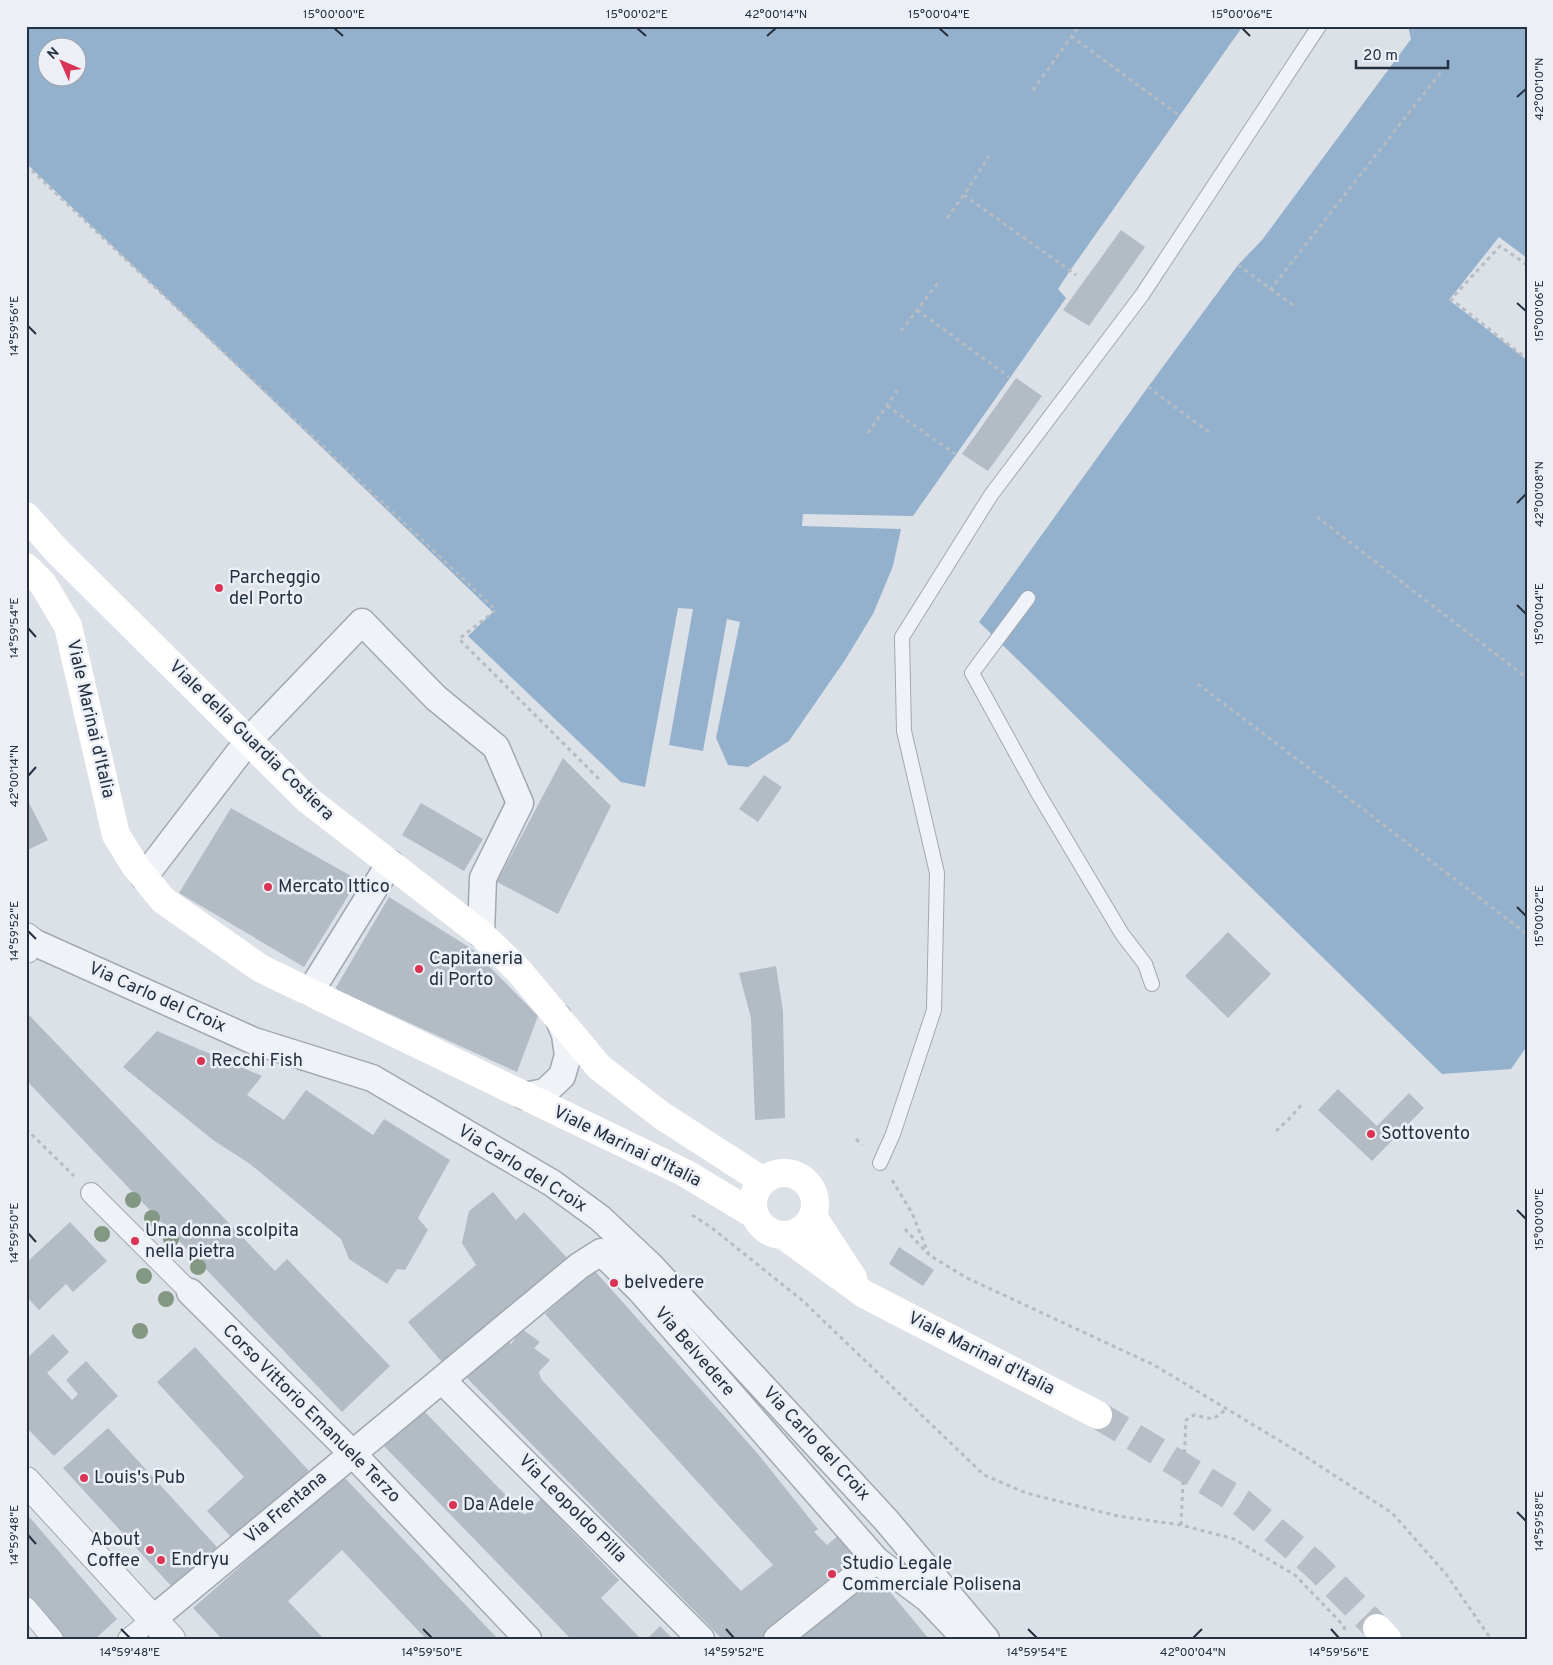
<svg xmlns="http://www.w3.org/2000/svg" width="1553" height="1665" font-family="Overpass,sans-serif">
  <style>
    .water { fill: #93b1cc; fill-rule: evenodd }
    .building { fill: #b3bbc5 }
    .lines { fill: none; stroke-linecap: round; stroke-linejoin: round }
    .secondary-tunnel { stroke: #b7bec6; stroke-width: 28; stroke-dasharray: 28 14; stroke-linecap: butt }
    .service-casing { stroke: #a1a8b2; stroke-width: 16 }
    .pedestrian-casing { stroke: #a1a8b2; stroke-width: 22 }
    .minor-casing { stroke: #a1a8b2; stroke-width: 29 }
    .tertiary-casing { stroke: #a1a8b2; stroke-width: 30 }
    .path { stroke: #b6bcc3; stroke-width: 3; stroke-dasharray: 4 4; stroke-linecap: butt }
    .service { stroke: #eff2f6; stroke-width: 14 }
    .pedestrian { stroke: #eff2f6; stroke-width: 20 }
    .minor { stroke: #eff2f6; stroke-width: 26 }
    .tertiary { stroke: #eff2f6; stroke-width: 28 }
    .secondary { stroke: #fff; stroke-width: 28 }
    .tree { fill: #839883 }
    .ticks { fill: none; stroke: #253040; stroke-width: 2 }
    .poi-dot { fill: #da3454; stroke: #ecf0f6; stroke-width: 2 }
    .labels { text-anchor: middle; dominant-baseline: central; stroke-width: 5; stroke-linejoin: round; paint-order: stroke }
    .poi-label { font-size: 18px; fill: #253040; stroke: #ecf0f6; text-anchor: start }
    .street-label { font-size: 18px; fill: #253040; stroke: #ecf0f6 }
    .neatline { fill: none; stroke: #253040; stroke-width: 2 }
    .ticks-label { font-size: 12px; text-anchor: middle; fill: #253040 }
  </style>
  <rect width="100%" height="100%" fill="#dce1e8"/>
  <path class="water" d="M 26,26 L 1243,26 L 1069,272 L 1058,289 L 1066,298 L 913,516 L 803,514 L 802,526 L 901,529 L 893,566 L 873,614 L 845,660 L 789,741 L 748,767 L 728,765 L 716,738 L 740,622 L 727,619 L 703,751 L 669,745 L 693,609 L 678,608 L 645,787 L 621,782 L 468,636 L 493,612 L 26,163 ZM 48,48 L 78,48 L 78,78 L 48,78 Z
    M 1408,26 L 1527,26 L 1527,258 L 1499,237 L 1449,300 L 1527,360 L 1527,1046 L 1511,1069 L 1442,1074 L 979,622 L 1148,387 L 1238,265 L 1262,240 L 1411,39 Z"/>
  <path class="building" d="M 1121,230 L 1145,247 L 1089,326 L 1063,310 Z
    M 1016,378 L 1042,396 L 988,471 L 962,454 Z
    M 563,758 L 611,806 L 558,914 L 497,882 Z
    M 764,775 L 782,787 L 758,822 L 739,809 Z
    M 26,797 L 48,840 L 26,851 Z
    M 421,803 L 483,839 L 464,871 L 402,835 Z
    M 231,808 L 358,880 L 304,967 L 179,893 Z
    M 389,897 L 472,949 L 538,1016 L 517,1072 L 335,989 Z
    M 1228,932 L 1271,974 L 1228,1018 L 1185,976 Z
    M 776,966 L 783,1011 L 785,1118 L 755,1120 L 751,1018 L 739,973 Z
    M 28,1014 L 275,1271 L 287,1259 L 390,1366 L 342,1412 L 26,1080 L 26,1015 Z
    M 157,1031 L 262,1076 L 247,1095 L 284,1120 L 306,1090 L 373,1135 L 384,1119 L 450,1160 L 418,1218 L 428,1230 L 405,1270 L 397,1269 L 387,1284 L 349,1259 L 341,1239 L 250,1164 L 213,1140 L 123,1067 Z
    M 1338,1089 L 1377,1126 L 1409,1093 L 1424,1108 L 1372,1161 L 1318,1110 Z
    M 493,1192 L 516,1220 L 524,1212 L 571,1262 L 446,1367 L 408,1322 L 476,1265 L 462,1243 L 469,1211 Z
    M 70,1222 L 107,1261 L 73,1292 L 66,1284 L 39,1310 L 26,1296 L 26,1263 Z
    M 899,1247 L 934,1270 L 923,1286 L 889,1264 Z
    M 594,1270 L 758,1454 L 818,1529 L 814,1532 L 827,1545 L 838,1536 L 857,1559 L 760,1639 L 722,1639 L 466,1377 L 507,1340 L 511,1344 L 522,1329 L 540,1342 L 534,1348 L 550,1360 L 539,1372 L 541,1379 L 741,1591 L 773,1565 L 545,1314 Z
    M 53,1334 L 69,1352 L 47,1373 L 72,1400 L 78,1394 L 66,1380 L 86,1361 L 118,1396 L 54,1456 L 26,1427 L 26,1359 Z
    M 195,1347 L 309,1471 L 234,1540 L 207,1511 L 244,1477 L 157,1382 Z
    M 422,1409 L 525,1515 L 541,1499 L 619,1580 L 601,1598 L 641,1639 L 571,1639 L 384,1446 Z
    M 108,1428 L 217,1547 L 173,1588 L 63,1468 Z
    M 343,1476 L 498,1639 L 426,1639 L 342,1550 L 288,1601 L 324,1639 L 222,1639 L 193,1608 Z
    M 26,1513 L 117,1619 L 95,1639 L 66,1639 L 26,1593 Z
    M 876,1575 L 929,1639 L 799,1639 Z
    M 660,1626 L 673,1639 L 647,1639 Z"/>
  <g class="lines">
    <path class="secondary-tunnel" d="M 1098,1415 L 1242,1503 L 1314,1564 L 1377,1628"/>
    <defs>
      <path id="service" d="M 1028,598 L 972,673 L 1038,793 L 1122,934 L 1145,964 L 1152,984
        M 880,1163 L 893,1134 L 934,1010 L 937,873 L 904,731 L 902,637 L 991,495 L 1142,295 L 1319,26"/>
      <path id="pedestrian" d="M 91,1193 L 190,1292
        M 26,1607 L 53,1639
        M 128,1639 L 153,1619"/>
      <path id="minor" d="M 144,877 L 248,741 L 362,622 L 436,698 L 496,747 L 520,803 L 483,878 L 481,934
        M 31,941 L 254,1041 L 372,1078 L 552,1183 L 600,1218 L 651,1266 L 886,1520 L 986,1639
        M 310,992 L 390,863
        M 524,1096 L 545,1092 L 562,1076 L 568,1055 L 565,1035 L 558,1017
        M 190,1292 L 352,1453 L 528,1639
        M 442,1380 L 701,1639
        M 153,1619 L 579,1266 L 601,1252 L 639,1289 L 876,1560 L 928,1599 L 962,1635
        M 777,1639 L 876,1560"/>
      <path id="tertiary" d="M 26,937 L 31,941 L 26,949
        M 26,1481 L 171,1639"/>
    </defs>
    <use href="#service" class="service-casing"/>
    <use href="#pedestrian" class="pedestrian-casing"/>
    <use href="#minor" class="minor-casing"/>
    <use href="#tertiary" class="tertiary-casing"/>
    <path class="path" d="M 1071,36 L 1180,116
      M 1033,90 L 1079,26
      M 26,165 L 496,610 L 459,639 L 600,780
      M 964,195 L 1076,275
      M 947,218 L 964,195 L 989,156
      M 1238,265 L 1294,306
      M 1527,265 L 1500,246 L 1451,299 L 1527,359
      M 1270,290 L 1441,72
      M 917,310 L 1009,377
      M 901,331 L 940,280
      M 1148,387 L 1210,433
      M 887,406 L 955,454
      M 868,433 L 899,388
      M 1317,517 L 1527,678
      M 1198,684 L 1527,934
      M 26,1129 L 74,1176
      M 1276,1131 L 1289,1119 L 1304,1102
      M 856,1139 L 862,1145
      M 892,1180 L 912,1213 L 929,1255 L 967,1278 L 1154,1365 L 1300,1453 L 1392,1513 L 1446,1574 L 1491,1639
      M 692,1215 L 712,1228 L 803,1301 L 984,1475 L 1026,1493 L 1118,1516 L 1181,1525 L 1234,1539 L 1295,1575 L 1343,1625 L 1346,1632
      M 905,1229 L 928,1254
      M 1181,1525 L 1186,1420 L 1194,1415 L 1213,1419 L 1227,1409"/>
    <use href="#service" class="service"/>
    <use href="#pedestrian" class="pedestrian"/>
    <use href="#minor" class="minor"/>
    <use href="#tertiary" class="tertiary"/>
    <path class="secondary" d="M 26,516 L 58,552 L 308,800 L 481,934 L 519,971 L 599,1067 L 661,1115 L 763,1181
      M 26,567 L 43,584 L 68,626 L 116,835 L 136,867 L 163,900 L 260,968 L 685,1173 L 755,1215
      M753 1204a31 31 0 1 1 62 0a31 31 0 1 1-62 0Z
      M 813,1217 L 853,1278
      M 783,1235 L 864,1294 L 1098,1415
      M 1377,1628 L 1387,1639"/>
  </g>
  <g class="tree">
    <circle cx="133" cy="1200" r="8"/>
    <circle cx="152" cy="1218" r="8"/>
    <circle cx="102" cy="1234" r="8"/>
    <circle cx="171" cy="1239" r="8"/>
    <circle cx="198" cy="1267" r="8"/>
    <circle cx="144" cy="1276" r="8"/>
    <circle cx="166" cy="1299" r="8"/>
    <circle cx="140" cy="1331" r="8"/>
  </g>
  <path class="ticks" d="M 334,28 L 343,36M 637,28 L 646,36M 939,28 L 948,36M 1242,28 L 1250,36M 767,36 L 776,28M 1517,97 L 1526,89M 1517,303 L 1526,311M 28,326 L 36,334M 1517,503 L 1526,494M 1517,605 L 1526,614M 28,628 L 36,637M 28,776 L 36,767M 1517,907 L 1526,916M 28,931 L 36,939M 1517,1210 L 1526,1219M 28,1233 L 36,1242M 1517,1512 L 1526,1521M 28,1535 L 36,1544M 121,1629 L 130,1638M 423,1629 L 432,1638M 726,1629 L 734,1638M 1028,1629 L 1037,1638M 1331,1629 L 1339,1638M 1193,1638 L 1202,1629"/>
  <g class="poi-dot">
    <circle cx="219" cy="588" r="5"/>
    <circle cx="268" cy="887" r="5"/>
    <circle cx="419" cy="969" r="5"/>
    <circle cx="201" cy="1061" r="5"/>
    <circle cx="1371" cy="1134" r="5"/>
    <circle cx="135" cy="1241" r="5"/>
    <circle cx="614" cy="1283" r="5"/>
    <circle cx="84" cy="1478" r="5"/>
    <circle cx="453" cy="1505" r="5"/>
    <circle cx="150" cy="1550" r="5"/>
    <circle cx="161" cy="1560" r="5"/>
    <circle cx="832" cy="1574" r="5"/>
  </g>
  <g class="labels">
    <g class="poi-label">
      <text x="229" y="578">Parcheggio<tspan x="229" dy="21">del Porto</tspan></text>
      <text x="278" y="887">Mercato Ittico</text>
      <text x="429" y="959">Capitaneria<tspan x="429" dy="21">di Porto</tspan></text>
      <text x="211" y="1061">Recchi Fish</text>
      <text x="1381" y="1134">Sottovento</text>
      <text x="145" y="1231">Una donna scolpita<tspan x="145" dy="21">nella pietra</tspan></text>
      <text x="624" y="1283">belvedere</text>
      <text x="94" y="1478">Louis's Pub</text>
      <text x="463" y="1505">Da Adele</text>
      <text x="140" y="1540" text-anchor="end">About<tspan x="140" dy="21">Coffee</tspan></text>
      <text x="171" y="1560">Endryu</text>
      <text x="842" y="1564">Studio Legale<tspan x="842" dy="21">Commerciale Polisena</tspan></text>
    </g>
    <g class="street-label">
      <text transform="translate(90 719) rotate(77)">Viale Marinai d'Italia</text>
      <text transform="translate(251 741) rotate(44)">Viale della Guardia Costiera</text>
      <text transform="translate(157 998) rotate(24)">Via Carlo del Croix</text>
      <text transform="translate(627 1147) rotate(26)">Viale Marinai d'Italia</text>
      <text transform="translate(522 1169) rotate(32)">Via Carlo del Croix</text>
      <text transform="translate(694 1352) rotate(49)">Via Belvedere</text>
      <text transform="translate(981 1354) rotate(27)">Viale Marinai d'Italia</text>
      <text transform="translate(311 1414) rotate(45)">Corso Vittorio Emanuele Terzo</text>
      <text transform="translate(816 1444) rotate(47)">Via Carlo del Croix</text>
      <text transform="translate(286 1508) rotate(-40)">Via Frentana</text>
      <text transform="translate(572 1509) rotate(45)">Via Leopoldo Pilla</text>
    </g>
  </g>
  <rect width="1553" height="1665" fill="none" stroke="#ecf0f6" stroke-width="55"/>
  <g transform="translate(62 62) rotate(315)"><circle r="24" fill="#ecf0f6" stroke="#9ca3ad"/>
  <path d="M0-4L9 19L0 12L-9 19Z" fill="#da3454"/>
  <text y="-8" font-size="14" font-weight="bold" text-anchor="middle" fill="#253040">N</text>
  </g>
  <path d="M1356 60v8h92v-8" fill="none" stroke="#253040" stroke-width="2.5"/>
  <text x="1363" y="60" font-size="15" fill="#253040" stroke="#ecf0f6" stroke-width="4" paint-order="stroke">20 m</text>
  <rect x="28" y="28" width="1498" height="1610" class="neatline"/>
  <g class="ticks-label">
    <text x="334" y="18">15°00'00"E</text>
    <text x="637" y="18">15°00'02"E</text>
    <text x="776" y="18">42°00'14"N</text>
    <text x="939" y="18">15°00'04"E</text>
    <text x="1242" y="18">15°00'06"E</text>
    <text transform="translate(1539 89) rotate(-90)" y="4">42°00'10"N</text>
    <text transform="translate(1539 311) rotate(-90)" y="4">15°00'06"E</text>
    <text transform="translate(14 326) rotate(-90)" y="4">14°59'56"E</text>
    <text transform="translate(1539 494) rotate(-90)" y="4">42°00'08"N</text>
    <text transform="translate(1539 614) rotate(-90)" y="4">15°00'04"E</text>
    <text transform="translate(14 628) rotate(-90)" y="4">14°59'54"E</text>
    <text transform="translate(14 776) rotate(-90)" y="4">42°00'14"N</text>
    <text transform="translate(1539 916) rotate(-90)" y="4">15°00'02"E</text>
    <text transform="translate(14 931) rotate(-90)" y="4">14°59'52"E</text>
    <text transform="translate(1539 1219) rotate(-90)" y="4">15°00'00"E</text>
    <text transform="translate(14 1233) rotate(-90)" y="4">14°59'50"E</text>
    <text transform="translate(1539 1521) rotate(-90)" y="4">14°59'58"E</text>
    <text transform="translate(14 1535) rotate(-90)" y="4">14°59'48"E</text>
    <text x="130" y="1656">14°59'48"E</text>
    <text x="432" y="1656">14°59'50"E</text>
    <text x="734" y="1656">14°59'52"E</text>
    <text x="1037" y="1656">14°59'54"E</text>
    <text x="1193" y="1656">42°00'04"N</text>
    <text x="1339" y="1656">14°59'56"E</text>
  </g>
</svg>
